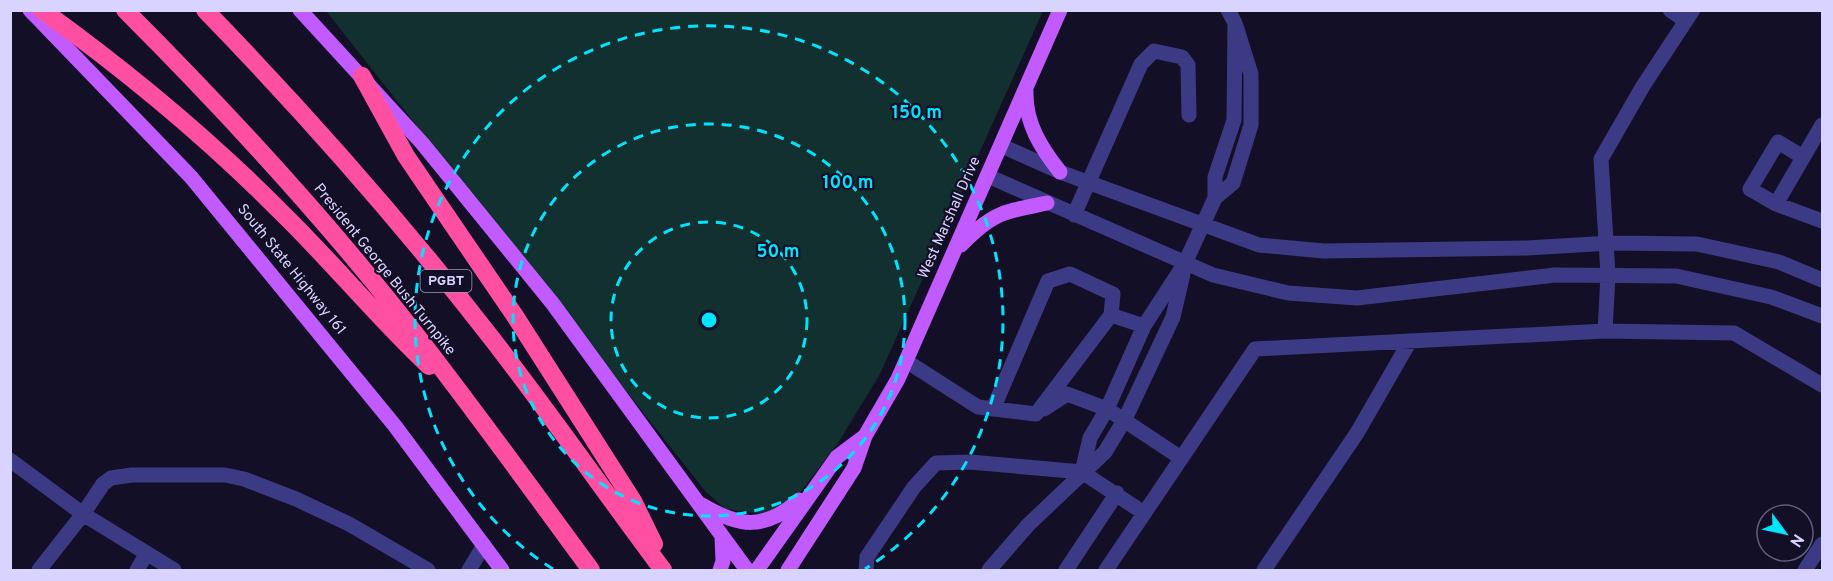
<svg xmlns="http://www.w3.org/2000/svg" width="1833" height="581" font-family="Overpass,sans-serif">
  <style>
    .green { fill: #12302f }
    .lines { fill: none; stroke-linecap: round; stroke-linejoin: round }
    .minor { stroke: #3d3a85; stroke-width: 15 }
    .major { stroke: #c25bff; stroke-width: 15 }
    .highway { stroke: #ff4fa3; stroke-width: 18 }
    .ring { fill: none; stroke: #00e5ff; stroke-width: 3; stroke-dasharray: 10 8 }
    .labels { text-anchor: middle; dominant-baseline: central; stroke-width: 4.5; stroke-linejoin: round; paint-order: stroke }
    .shield { fill: #130f26; stroke: #9e99be; stroke-width: 1.5 }
    .shield-label { font-size: 14px; font-weight: bold; fill: #d9d4ff }
    .street-label { font-size: 15px; fill: #d9d4ff; stroke: #130f26 }
    .centre { fill: #00e5ff; stroke: #130f26; stroke-width: 3 }
    .ring-label { font-size: 18px; text-anchor: middle; font-weight: bold; fill: #00e5ff; stroke: #130f26; stroke-width: 4.5; stroke-linejoin: round; paint-order: stroke }
  </style>
  <rect width="100%" height="100%" fill="#130f26"/>
  <path class="green" d="M 326,11 L 1043,11 L 880,374 L 838,443 L 796,498 L 763,514 L 725,509 L 706,492 Z"/>
  <g class="lines">
    <path class="minor" d="M 1670,10 L 1686,21
      M 1822,125 L 1776,204 L 1822,221
      M 1002,146 L 1060,172 L 1259,245 L 1324,251 L 1527,248 L 1611,243 L 1697,244 L 1779,262 L 1822,280
      M 988,176 L 1213,275 L 1288,293 L 1357,298 L 1555,275 L 1676,276 L 1771,297 L 1822,316
      M 1215,198 L 1233,183 L 1251,125 L 1251,74 L 1235,23 L 1228,10
      M 1776,204 L 1750,189 L 1778,142 L 1803,157
      M 1074,215 L 1141,64 L 1154,51 L 1182,57 L 1188,65 L 1189,115
      M 1111,315 L 1144,326
      M 1605,331 L 1734,333 L 1822,385
      M 906,361 L 978,407 L 1036,414 L 1111,315 L 1113,294 L 1070,274 L 1048,281 L 993,409
      M 1044,409 L 1067,394 L 1107,409 L 1181,458
      M 10,460 L 83,514 L 39,570
      M 1082,472 L 1090,438 L 1107,409 L 1144,326 L 1185,263 L 1215,198 L 1215,177 L 1234,120 L 1235,23
      M 137,570 L 147,553
      M 174,570 L 83,514 L 103,484 L 111,478 L 132,475 L 225,475 L 244,479 L 296,499 L 349,524 L 428,570
      M 469,570 L 484,545
      M 866,570 L 867,557 L 914,487 L 936,463 L 970,462 L 1082,472 L 1144,513
      M 989,570 L 1028,525 L 1105,452 L 1125,419 L 1173,317 L 1183,274
      M 1066,570 L 1117,493
      M 1106,570 L 1255,349 L 1605,331 L 1608,275 L 1601,159 L 1643,86 L 1693,10
      M 1264,570 L 1357,433 L 1410,341
      M 1805,570 L 1822,544"/>
    <path class="major" d="M 30,10 L 191,177 L 395,426 L 502,570
      M 300,10 L 422,143 L 553,304 L 747,570
      M 1026,91 C 1025,123 1041,148 1060,172
      M 961,245 C 993,212 1003,212 1047,203
      M 702,505 C 739,527 764,531 799,500
      M 720,570 L 723,561 L 722,537
      M 757,570 L 837,457 L 865,436
      M 788,570 L 854,468 L 865,436 L 898,379 L 1060,10"/>
    <path class="highway" d="M 42,10 C 128,72 210,140 284,215 C 334,264 378,318 429,366
      M 125,10 C 227,112 324,217 413,331 C 474,409 532,490 591,570
      M 205,10 C 307,115 403,224 493,340 C 551,415 606,494 663,570
      M 362,76 L 406,156 L 515,316 L 633,501 L 654,544"/>
  </g>
  <g class="ring">
    <circle cx="709" cy="320" r="98"/>
    <circle cx="709" cy="320" r="196"/>
    <path d="M553 569A294 294 0 1 1 865 569"/>
  </g>
  <g class="labels">
    <rect class="shield" x="420.5" y="270" width="51" height="22" rx="4.5"/>
    <g class="shield-label">
      <text x="446" y="281">PGBT</text>
    </g>
    <g class="street-label">
      <text transform="translate(950 218) rotate(-66)">West Marshall Drive</text>
      <text transform="translate(291 270) rotate(51)">South State Highway 161</text>
      <text transform="translate(384 270) rotate(51)">President George Bush Turnpike</text>
    </g>
  </g>
  <circle cx="709" cy="320" r="9" class="centre"/>
  <g class="ring-label">
    <text x="917" y="118">150 m</text>
    <text x="848" y="188">100 m</text>
    <text x="778" y="257">50 m</text>
  </g>
  <rect width="1833" height="581" fill="none" stroke="#d9d4ff" stroke-width="24"/>
  <g transform="translate(1785 533) rotate(123)"><circle r="28" fill="#130f26" stroke="#625e7d" stroke-width="1.5"/>
  <path d="M0-4.5L10 22L0 15L-10 22Z" fill="#00e5ff"/>
  <text y="-9" font-size="16" font-weight="bold" text-anchor="middle" fill="#d9d4ff">N</text>
  </g>
</svg>
